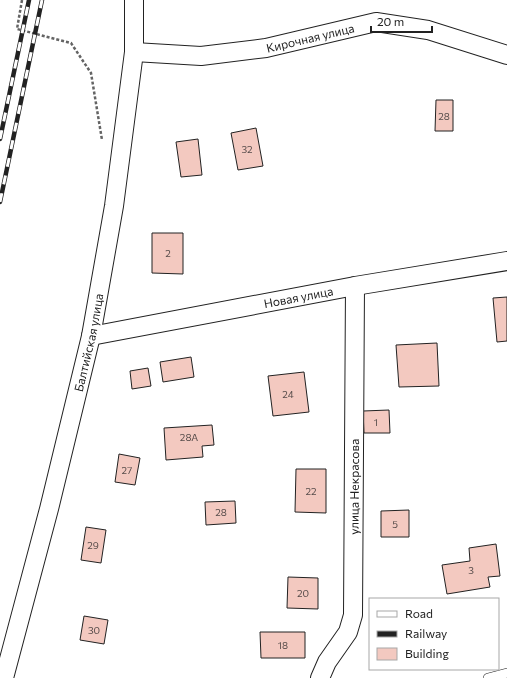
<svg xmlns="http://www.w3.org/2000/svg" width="507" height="678" font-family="Commissioner,sans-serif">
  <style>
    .building { fill: #f3c9c0; stroke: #222 }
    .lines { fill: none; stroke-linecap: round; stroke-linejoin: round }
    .service-casing { stroke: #222; stroke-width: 10 }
    .minor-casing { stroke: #222; stroke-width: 20 }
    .path { stroke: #646464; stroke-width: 2.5; stroke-dasharray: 3 2; stroke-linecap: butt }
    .service { stroke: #fff; stroke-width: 9 }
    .minor { stroke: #fff; stroke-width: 18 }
    .rail-casing { stroke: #222; stroke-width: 4.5 }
    .rail { stroke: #fff; stroke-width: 3; stroke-dasharray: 9; stroke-linecap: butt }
    .labels { text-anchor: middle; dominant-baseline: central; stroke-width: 3; stroke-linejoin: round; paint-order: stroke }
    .number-label { font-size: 10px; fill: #564c4a }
    .street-label { font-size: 12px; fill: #222; stroke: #fff }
  </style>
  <rect width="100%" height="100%" fill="#fff"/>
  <path class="building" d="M 436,100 L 453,100 L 453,131 L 435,131 Z
    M 256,128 L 263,166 L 238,170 L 231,133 Z
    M 198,139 L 202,175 L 181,177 L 176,142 Z
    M 152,233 L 183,233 L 183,274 L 152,273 Z
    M 507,297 L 507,341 L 497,342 L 493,298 Z
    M 437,343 L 439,386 L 399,387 L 396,345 Z
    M 191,357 L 194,377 L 163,382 L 160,362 Z
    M 148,368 L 151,386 L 132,389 L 130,371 Z
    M 304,372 L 309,412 L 273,416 L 268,376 Z
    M 389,410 L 390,433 L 364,433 L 363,411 Z
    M 212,425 L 214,445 L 202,446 L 203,457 L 166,460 L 164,428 Z
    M 119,454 L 140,458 L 135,485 L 115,482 Z
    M 296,469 L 326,469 L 326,513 L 295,512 Z
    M 235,501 L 236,523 L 206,525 L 205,502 Z
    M 409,510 L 409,537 L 381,537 L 381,511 Z
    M 86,527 L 106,530 L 101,563 L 81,560 Z
    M 496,544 L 500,576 L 488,577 L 490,587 L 447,594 L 442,565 L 470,561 L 469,548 Z
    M 288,577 L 318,578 L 318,609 L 287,608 Z
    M 84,616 L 108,620 L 104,644 L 80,640 Z
    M 260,632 L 305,632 L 305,658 L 261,658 Z"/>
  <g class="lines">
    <defs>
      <path id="service" d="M 488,678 L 507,673"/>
      <g id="minor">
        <path id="s1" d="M 134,52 L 201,56 L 266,48 L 376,22 L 428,30 L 507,55"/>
        <path id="s2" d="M 91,336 L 355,286 L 507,261"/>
        <path id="s3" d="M 4,678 L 49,509 L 91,336 L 114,206 L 134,52 L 134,0"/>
        <path id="s4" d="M 320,678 L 327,662 L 348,632 L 353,615 L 355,286"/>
      </g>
    </defs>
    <use href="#service" class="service-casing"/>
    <use href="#minor" class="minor-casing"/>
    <path class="path" d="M 22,0 L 17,29 L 71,43 L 91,73 L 102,140"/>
    <use href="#service" class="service"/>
    <use href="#minor" class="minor"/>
    <defs>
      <path id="rail" d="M 0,139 L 29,0
        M 0,202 L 42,0"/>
    </defs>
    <use href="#rail" class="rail-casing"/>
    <use href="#rail" class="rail"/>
  </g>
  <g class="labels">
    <g class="number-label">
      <text x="444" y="116">28</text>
      <text x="247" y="149">32</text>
      <text x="168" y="253">2</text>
      <text x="288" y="394">24</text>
      <text x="376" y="422">1</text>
      <text x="189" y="437">28А</text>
      <text x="127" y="470">27</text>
      <text x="311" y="491">22</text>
      <text x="221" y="512">28</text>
      <text x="395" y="524">5</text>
      <text x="93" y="545">29</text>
      <text x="471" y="570">3</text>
      <text x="303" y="593">20</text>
      <text x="94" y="630">30</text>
      <text x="283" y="645">18</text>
    </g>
    <g class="street-label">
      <text stroke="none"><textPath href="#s1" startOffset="178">Кирочная улица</textPath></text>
      <text stroke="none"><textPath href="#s2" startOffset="211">Новая улица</textPath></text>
      <text stroke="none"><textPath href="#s3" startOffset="346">Балтийская улица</textPath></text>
      <text stroke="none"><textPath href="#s4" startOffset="200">улица Некрасова</textPath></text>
    </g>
  </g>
  <rect x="369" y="598" width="130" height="72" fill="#ffffff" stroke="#a7a7a7"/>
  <rect x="377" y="611" width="20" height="6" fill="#ffffff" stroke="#a7a7a7"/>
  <text x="405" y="618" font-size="12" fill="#222222">Road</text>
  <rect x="377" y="631" width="20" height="6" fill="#222222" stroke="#a7a7a7"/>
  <text x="405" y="638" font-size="12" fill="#222222">Railway</text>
  <rect x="377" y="648" width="20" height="12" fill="#f3c9c0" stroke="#a7a7a7"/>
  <text x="405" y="658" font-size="12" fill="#222222">Building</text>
  <path d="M371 26v6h61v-6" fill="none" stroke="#222222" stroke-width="2"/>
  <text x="377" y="26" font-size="12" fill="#222222" stroke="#ffffff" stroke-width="3" paint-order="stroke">20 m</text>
</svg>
